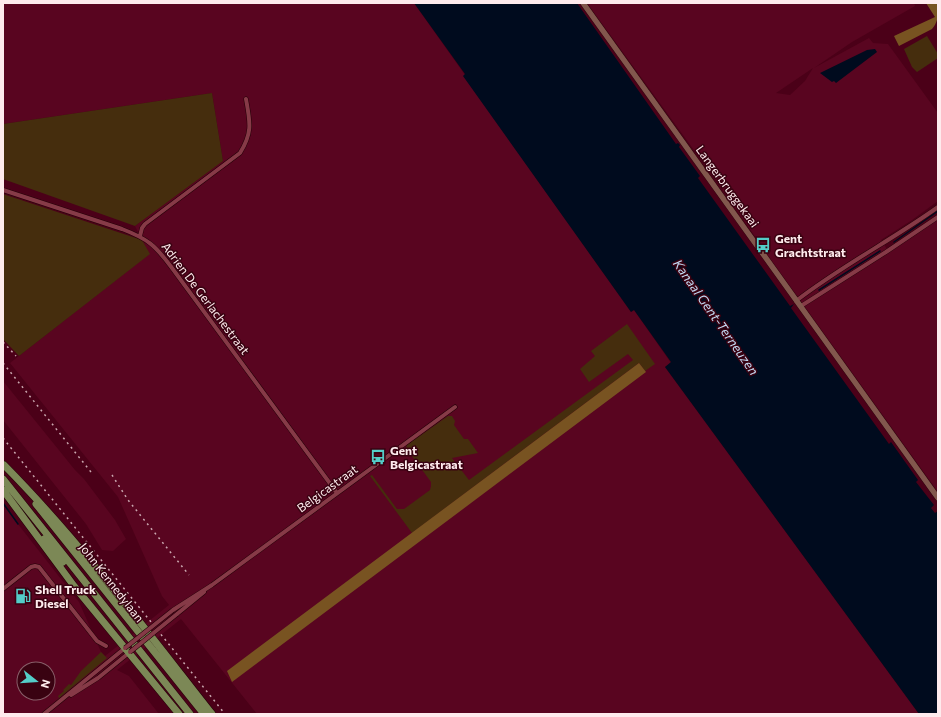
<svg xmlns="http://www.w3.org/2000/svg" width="941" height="717" font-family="Commissioner,sans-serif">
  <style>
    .built { fill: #590520; fill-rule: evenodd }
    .green { fill: #452d0d }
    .forest { fill: #785321 }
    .water { fill: #000b1e }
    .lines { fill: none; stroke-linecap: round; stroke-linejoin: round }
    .stream { stroke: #000b1e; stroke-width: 1.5 }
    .minor-casing { stroke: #230107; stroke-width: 5 }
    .secondary-casing { stroke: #230107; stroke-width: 6 }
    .trunk-casing { stroke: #230107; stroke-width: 8 }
    .minor { stroke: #863a47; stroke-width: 4 }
    .secondary { stroke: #82574d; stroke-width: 5.5 }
    .trunk { stroke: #7c8856; stroke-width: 7 }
    .rail { stroke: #caa7af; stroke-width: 1.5; stroke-dasharray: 2 4; stroke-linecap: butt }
    .minor-bridge-casing { stroke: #230107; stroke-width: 5; stroke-linecap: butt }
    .minor-bridge { stroke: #863a47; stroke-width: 4 }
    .labels { text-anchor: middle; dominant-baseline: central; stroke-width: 3; stroke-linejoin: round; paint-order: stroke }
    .street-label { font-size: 12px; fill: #feebed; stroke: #390211 }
    .poi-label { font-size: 12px; font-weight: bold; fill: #feebed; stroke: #390211; text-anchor: start }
    .water-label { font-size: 13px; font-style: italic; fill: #c3dbf5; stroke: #390211 }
  </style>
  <rect width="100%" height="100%" fill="#4b0018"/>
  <path class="built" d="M 3,3 L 414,3 L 465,75 L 464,76 L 631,312 L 634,310 L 671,363 L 665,367 L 919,714 L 257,714 L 181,619 L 117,670 L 129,676 L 159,714 L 3,714 L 3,505 L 79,602 L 101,652 L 105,656 L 169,605 L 162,596 L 118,497 L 10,363 L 149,254 L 135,226 L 223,161 L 212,93 L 3,124 ZM 24,669 L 48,669 L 48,693 L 24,693 Z
    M 587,3 L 914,3 L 915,6 L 852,42 L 814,68 L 869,38 L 873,43 L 888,44 L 938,113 L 938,201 L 912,220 L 881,240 L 889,252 L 938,217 L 938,492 L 772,261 L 723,190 ZM 813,68 L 805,81 L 790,95 L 776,93 Z
    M 3,381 L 75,470 L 84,479 L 115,520 L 126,539 L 113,551 L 102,550 L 86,524 L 3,420 Z"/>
  <path class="green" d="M 927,36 L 938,54 L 938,58 L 917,72 L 912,67 L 904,49 Z
    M 212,93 L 223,161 L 135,226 L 3,179 L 3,124 Z
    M 3,194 L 142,240 L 150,254 L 19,356 L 3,339 Z
    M 627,324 L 655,364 L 645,371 L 639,363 L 412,533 L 370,476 L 372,475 L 397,509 L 404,509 L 430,490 L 431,486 L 431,482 L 406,448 L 407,445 L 448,416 L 452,416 L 455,421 L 454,425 L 464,439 L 468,439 L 478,453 L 452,458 L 469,480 L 633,360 L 628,354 L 589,382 L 580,369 L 595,356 L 591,351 Z
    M 101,652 L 107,658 L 59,698 L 58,696 L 64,691 L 63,690 L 69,684 L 71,685 L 81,671 Z"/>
  <path class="forest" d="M 926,3 L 938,3 C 938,13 939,21 932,29 L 899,46 L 894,36 L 935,17 Z
    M 639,363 L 646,372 L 232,682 L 227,671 Z"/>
  <path class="water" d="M 414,3 L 577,3 L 676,144 L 678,143 L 680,145 L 679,147 L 700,176 L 698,178 L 790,306 L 794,304 L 791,308 L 889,444 L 891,442 L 918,480 L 916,482 L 934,505 L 931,508 L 935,513 L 938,511 L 938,714 L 919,714 L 665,367 L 671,362 L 634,310 L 631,312 L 463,76 L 465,74 Z
    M 875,49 L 877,52 L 836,83 L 834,81 L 832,82 L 820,73 L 867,50 Z"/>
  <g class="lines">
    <path class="stream" d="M 894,242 L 938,211
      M 819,290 L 880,251
      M 3,503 L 18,524"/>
    <defs>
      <path id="minor" d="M 3,190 L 122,229 C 148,239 155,245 172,268 L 337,493
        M 140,236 L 142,228 L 145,224 L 240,153 C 253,132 250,122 246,99
        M 796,301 C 841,266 892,240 938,207
        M 801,306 L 886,252 L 938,217
        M 3,589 L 31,567 L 35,566 L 39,567 L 97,641 L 106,646
        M 173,610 L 212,585 L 455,407
        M 177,614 L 204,592
        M 71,695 L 98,678 L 130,652
        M 44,714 L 125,648"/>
      <path id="secondary" d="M 583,3 L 938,498"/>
      <path id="trunk" d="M 4,465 C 80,542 145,629 212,714
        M 3,479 L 190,714
        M 3,490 L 74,586 L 179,714
        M 36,504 L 204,714
        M 44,539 L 63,562"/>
    </defs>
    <use href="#minor" class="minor-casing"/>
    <use href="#secondary" class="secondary-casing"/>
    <use href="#trunk" class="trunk-casing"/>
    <use href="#minor" class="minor"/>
    <use href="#secondary" class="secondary"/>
    <use href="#trunk" class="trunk"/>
    <path class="rail" d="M 3,342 L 16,356
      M 3,363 L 91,472
      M 3,438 L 225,714
      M 112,475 L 128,500 L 189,575"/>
    <defs>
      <path id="minor-bridge" d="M 125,648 L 173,610
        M 130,652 L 177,614"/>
    </defs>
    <use href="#minor-bridge" class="minor-bridge-casing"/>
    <use href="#minor-bridge" class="minor-bridge"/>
  </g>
  <defs>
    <symbol id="bus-bare" viewBox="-9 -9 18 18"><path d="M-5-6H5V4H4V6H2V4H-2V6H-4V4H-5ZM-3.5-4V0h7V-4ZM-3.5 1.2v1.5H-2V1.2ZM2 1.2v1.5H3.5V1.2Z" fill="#54cdc8" stroke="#390211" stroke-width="2.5" paint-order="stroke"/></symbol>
    <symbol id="fuel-bare" viewBox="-9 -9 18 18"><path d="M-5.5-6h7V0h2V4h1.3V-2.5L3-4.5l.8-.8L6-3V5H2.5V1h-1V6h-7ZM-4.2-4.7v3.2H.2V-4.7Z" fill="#54cdc8" stroke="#390211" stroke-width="2.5" paint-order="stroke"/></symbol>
  </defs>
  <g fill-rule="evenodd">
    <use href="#bus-bare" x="752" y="234" width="22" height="22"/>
    <use href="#bus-bare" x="367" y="446" width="22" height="22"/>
    <use href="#fuel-bare" x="12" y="585" width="22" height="22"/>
  </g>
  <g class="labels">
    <g class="street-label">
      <text transform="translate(728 186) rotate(54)">Langerbruggekaai</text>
      <text transform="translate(206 298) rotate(53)">Adrien De Gerlachestraat</text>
      <text transform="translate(327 488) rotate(-36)">Belgicastraat</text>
      <text transform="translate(112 582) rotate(52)">John Kennedylaan</text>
    </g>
    <g class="poi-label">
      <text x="775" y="238">Gent<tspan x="775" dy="14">Grachtstraat</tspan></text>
      <text x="390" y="450">Gent<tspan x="390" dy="14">Belgicastraat</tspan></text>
      <text x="35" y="589">Shell Truck<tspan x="35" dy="14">Diesel</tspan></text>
    </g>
    <g class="water-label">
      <text transform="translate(716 317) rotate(55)">Kanaal Gent-Terneuzen</text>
    </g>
  </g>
  <rect width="941" height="717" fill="none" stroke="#feebed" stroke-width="8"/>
  <g transform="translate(36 681) rotate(107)"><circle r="19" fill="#390211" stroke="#885f69"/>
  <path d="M0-3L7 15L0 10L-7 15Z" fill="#54cdc8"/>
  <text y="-6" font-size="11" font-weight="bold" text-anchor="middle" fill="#feebed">N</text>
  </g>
</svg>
